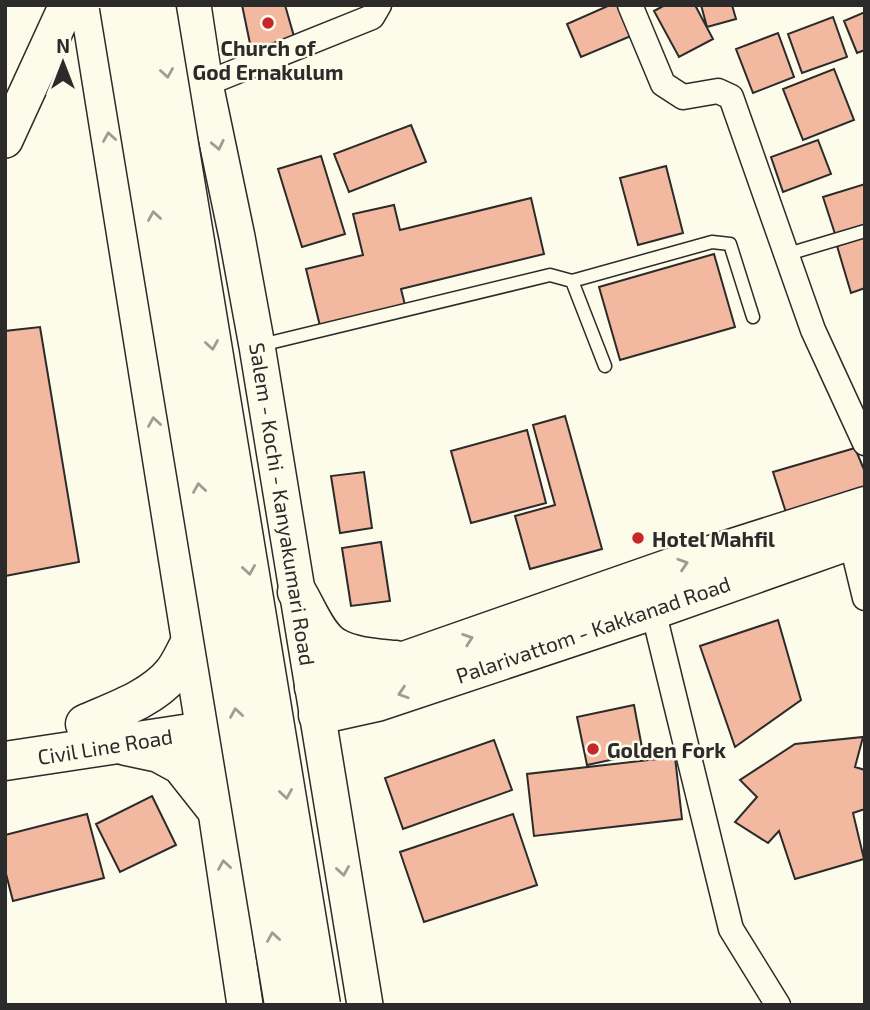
<svg xmlns="http://www.w3.org/2000/svg" width="870" height="1010" font-family="'Exo 2',sans-serif">
  <style>
    .building { fill: #f2b8a0; stroke: #2b2b2b; stroke-width: 2 }
    .lines { fill: none; stroke-linecap: round; stroke-linejoin: round }
    .lane-casing { stroke: #2b2b2b; stroke-width: 15 }
    .street-casing { stroke: #2b2b2b; stroke-width: 27 }
    .secondary-casing { stroke: #2b2b2b; stroke-width: 38 }
    .primary-casing { stroke: #2b2b2b; stroke-width: 41 }
    .lane { stroke: #fdfbea; stroke-width: 12 }
    .street { stroke: #fdfbea; stroke-width: 24 }
    .secondary { stroke: #fdfbea; stroke-width: 35 }
    .primary { stroke: #fdfbea; stroke-width: 38 }
    .highway-bridge-casing { stroke: #2b2b2b; stroke-width: 41; stroke-linecap: butt }
    .highway-bridge { stroke: #fdfbea; stroke-width: 38 }
    .oneway { stroke: #9e9d94 }
    .poi-dot { fill: #c62828; stroke: #fdfbea; stroke-width: 2.5 }
    .labels { text-anchor: middle; dominant-baseline: central; stroke-width: 5; stroke-linejoin: round; paint-order: stroke }
    .poi-label { font-size: 21px; font-weight: bold; fill: #2b2b2b; stroke: #fdfbea; text-anchor: start }
    .street-label { font-size: 21px; fill: #2b2b2b; stroke: #fdfbea }
  </style>
  <rect width="100%" height="100%" fill="#fdfbea"/>
  <path class="building" d="M 242,5 L 285,5 L 295,40 L 253,58 Z
    M 610,5 L 618,5 L 631,36 L 581,57 L 567,24 Z
    M 665,5 L 695,5 L 713,39 L 679,57 L 654,11 Z
    M 701,5 L 732,5 L 736,19 L 707,27 Z
    M 865,12 L 865,50 L 857,53 L 844,21 Z
    M 833,17 L 847,57 L 802,73 L 788,34 Z
    M 778,33 L 794,77 L 753,93 L 736,49 Z
    M 834,69 L 854,120 L 803,140 L 783,89 Z
    M 411,125 L 426,162 L 349,192 L 334,154 Z
    M 818,140 L 831,174 L 783,192 L 771,157 Z
    M 321,156 L 345,234 L 302,247 L 278,169 Z
    M 666,166 L 683,233 L 638,245 L 620,178 Z
    M 865,184 L 865,227 L 836,237 L 823,197 Z
    M 531,198 L 544,254 L 401,289 L 405,305 L 320,326 L 306,269 L 363,255 L 353,214 L 394,205 L 400,230 Z
    M 865,237 L 865,288 L 851,293 L 837,246 Z
    M 714,254 L 735,327 L 620,360 L 599,287 Z
    M 40,327 L 79,562 L 5,576 L 5,331 Z
    M 565,416 L 602,549 L 530,569 L 515,516 L 555,505 L 533,425 Z
    M 527,430 L 546,503 L 471,523 L 451,451 Z
    M 855,448 L 865,472 L 865,500 L 790,525 L 773,472 Z
    M 364,472 L 372,528 L 340,533 L 331,476 Z
    M 381,542 L 390,601 L 351,606 L 342,548 Z
    M 778,620 L 801,700 L 735,747 L 700,646 Z
    M 634,705 L 643,753 L 587,765 L 577,717 Z
    M 863,737 L 855,767 L 865,770 L 865,809 L 853,813 L 864,859 L 795,879 L 779,831 L 768,843 L 735,822 L 757,797 L 740,780 L 795,744 Z
    M 494,740 L 512,790 L 403,829 L 385,778 Z
    M 675,757 L 682,819 L 534,836 L 527,774 Z
    M 152,796 L 176,845 L 120,872 L 96,824 Z
    M 87,814 L 104,878 L 13,901 L 5,870 L 5,835 Z
    M 513,814 L 537,885 L 424,922 L 400,852 Z"/>
  <g class="lines">
    <defs>
      <path id="lane" d="M 788,254 L 865,231
        M 572,281 L 712,242 L 730,244 L 753,317
        M 261,345 L 550,275 L 572,281 L 605,366"/>
      <path id="street" d="M 630,5 L 663,84 L 683,97 L 718,91 L 731,97 L 813,330 L 865,443
        M 205,84 L 372,17 L 379,5
        M 851,540 L 865,598
        M 653,610 L 731,929 L 778,1005"/>
      <path id="secondary" d="M 88,5 L 204,731 L 245,1005
        M 193,5 L 205,84 L 237,237 L 257,346 L 365,1005
        M 5,140 L 67,5"/>
      <path id="primary" d="M 297,592 C 307,608 317,637 335,647 C 352,657 375,658 395,660
        M 314,687 L 404,661 L 676,566 L 865,506
        M 318,715 L 377,702 L 653,610 L 865,535
        M 85,724 C 114,711 151,699 172,674 C 179,666 184,654 189,645
        M 126,746 L 159,753 L 181,765 L 215,808
        M 5,761 L 204,731"/>
    </defs>
    <use href="#lane" class="lane-casing"/>
    <use href="#street" class="street-casing"/>
    <use href="#secondary" class="secondary-casing"/>
    <use href="#primary" class="primary-casing"/>
    <use href="#lane" class="lane"/>
    <use href="#street" class="street"/>
    <use href="#secondary" class="secondary"/>
    <use href="#primary" class="primary"/>
    <defs>
      <path id="highway-bridge" d="M 119,5 L 284,1005
        M 156,5 L 321,1005"/>
    </defs>
    <use href="#highway-bridge" class="highway-bridge-casing"/>
    <use href="#highway-bridge" class="highway-bridge"/>
  </g>
  <defs><path id="oneway-chevron" d="M-2-3.5L2.5 0L-2 3.5" fill="none" stroke-width="1.6" stroke-linecap="round" stroke-linejoin="round" transform="scale(1.75)"/></defs>
  <g class="oneway">
    <use href="#oneway-chevron" transform="translate(167 73) rotate(81)"/>
    <use href="#oneway-chevron" transform="translate(109 137) rotate(-99)"/>
    <use href="#oneway-chevron" transform="translate(218 145) rotate(78)"/>
    <use href="#oneway-chevron" transform="translate(154 216) rotate(-99)"/>
    <use href="#oneway-chevron" transform="translate(212 345) rotate(81)"/>
    <use href="#oneway-chevron" transform="translate(154 422) rotate(-99)"/>
    <use href="#oneway-chevron" transform="translate(199 488) rotate(-99)"/>
    <use href="#oneway-chevron" transform="translate(683 564) rotate(-18)"/>
    <use href="#oneway-chevron" transform="translate(249 570) rotate(81)"/>
    <use href="#oneway-chevron" transform="translate(468 639) rotate(-19)"/>
    <use href="#oneway-chevron" transform="translate(403 693) rotate(162)"/>
    <use href="#oneway-chevron" transform="translate(236 713) rotate(-99)"/>
    <use href="#oneway-chevron" transform="translate(286 794) rotate(81)"/>
    <use href="#oneway-chevron" transform="translate(224 865) rotate(-99)"/>
    <use href="#oneway-chevron" transform="translate(343 871) rotate(81)"/>
    <use href="#oneway-chevron" transform="translate(273 937) rotate(-99)"/>
  </g>
  <g class="poi-dot">
    <circle cx="268" cy="23" r="7"/>
    <circle cx="638" cy="538" r="7"/>
    <circle cx="593" cy="749" r="7"/>
  </g>
  <g class="labels">
    <g class="poi-label">
      <text x="268" y="47" text-anchor="middle">Church of<tspan x="268" dy="24">God Ernakulum</tspan></text>
      <text x="652" y="538">Hotel Mahfil</text>
      <text x="607" y="749">Golden Fork</text>
    </g>
    <g class="street-label">
      <text transform="translate(283 504) rotate(81)">Salem - Kochi - Kanyakumari Road</text>
      <text transform="translate(593 629) rotate(-19)">Palarivattom - Kakkanad Road</text>
      <text transform="translate(105 746) rotate(-9)">Civil Line Road</text>
    </g>
  </g>
  <rect width="870" height="1010" fill="none" stroke="#2b2b2b" stroke-width="14"/>
  <g transform="translate(63 63)" stroke="#fdfbea" stroke-width="5" paint-order="stroke">
  <path d="M0-5L12 26L0 18L-12 26Z" fill="#2b2b2b"/>
  <text y="-10" font-size="19" font-weight="bold" text-anchor="middle" fill="#2b2b2b">N</text>
  </g>
</svg>
